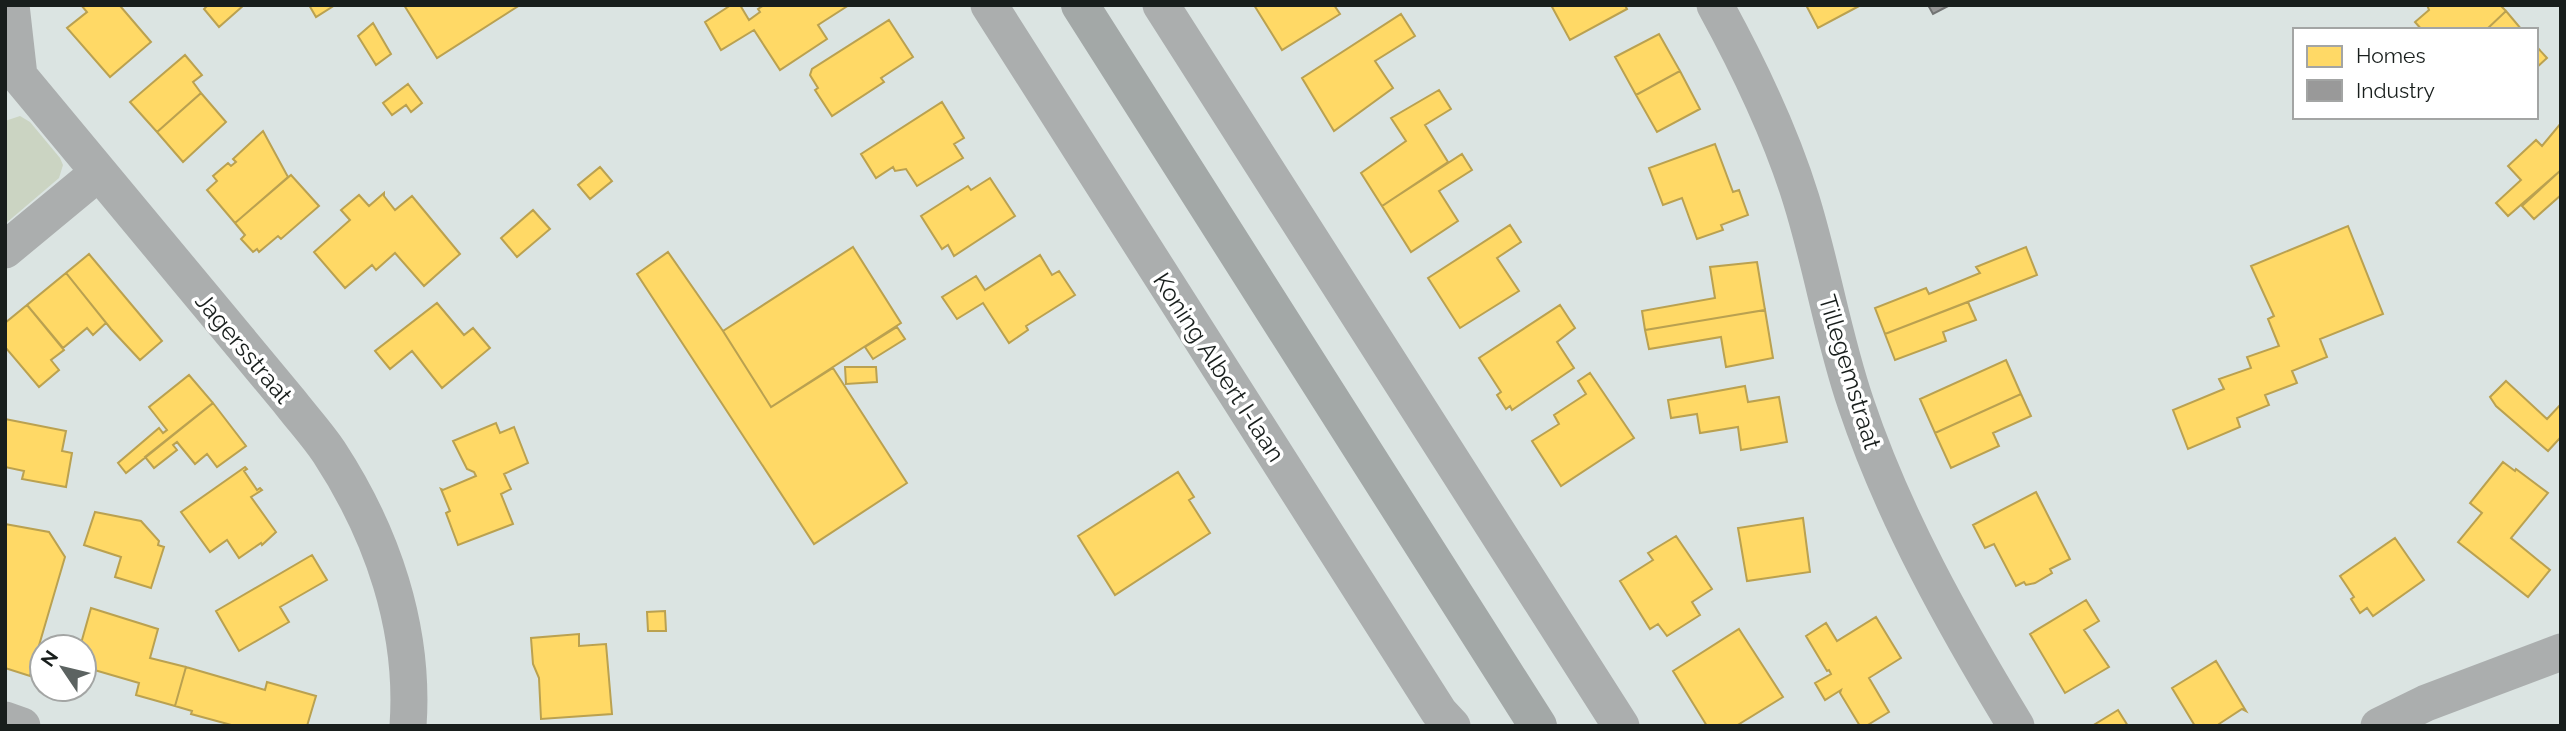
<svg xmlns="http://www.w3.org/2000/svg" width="2566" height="731" font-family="Raleway,sans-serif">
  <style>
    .green { fill: #cbd4c2 }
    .homes { fill: #ffd966; stroke: #baa150; stroke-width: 2 }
    .industry { fill: #999; stroke: #727474; stroke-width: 2 }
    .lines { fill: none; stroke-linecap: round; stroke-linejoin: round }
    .minor { stroke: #abaeae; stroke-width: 37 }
    .major { stroke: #a3a8a7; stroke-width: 38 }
    .labels { text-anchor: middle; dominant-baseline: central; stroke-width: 7; stroke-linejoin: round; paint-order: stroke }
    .street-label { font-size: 24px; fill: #181e1c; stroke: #fff }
  </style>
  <rect width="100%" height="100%" fill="#dbe4e2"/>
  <path class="green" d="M 20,116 L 30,122 L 60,158 L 63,165 L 59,178 L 5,224 L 5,121 Z"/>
  <path class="homes" d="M 81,5 L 123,5 L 121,7 L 151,42 L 110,77 L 67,28 L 87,12 Z
    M 208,5 L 244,5 L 219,27 L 204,9 Z
    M 309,5 L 335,5 L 316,17 Z
    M 404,5 L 520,5 L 437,58 Z
    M 731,5 L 740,5 L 749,20 L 760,12 L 758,9 L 764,5 L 849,5 L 818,25 L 827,39 L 780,70 L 754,30 L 721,50 L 705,22 Z
    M 1254,5 L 1334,5 L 1340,14 L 1282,50 Z
    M 1551,5 L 1625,5 L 1627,9 L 1570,40 Z
    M 1806,5 L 1861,5 L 1818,28 Z
    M 2500,5 L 2506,11 L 2486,30 L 2422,30 L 2415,22 L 2429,10 L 2427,5 Z
    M 2506,11 L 2522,30 L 2486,30 Z
    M 1401,14 L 1415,36 L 1375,61 L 1393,88 L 1334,131 L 1302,78 Z
    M 889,20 L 913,57 L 881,78 L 884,82 L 832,116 L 815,90 L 818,88 L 810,75 L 812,69 Z
    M 373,23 L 391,54 L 376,65 L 358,36 Z
    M 1659,34 L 1680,71 L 1636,95 L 1615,57 Z
    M 2536,46 L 2547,58 L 2536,68 Z
    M 185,55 L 202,75 L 193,82 L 201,93 L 157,132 L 130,102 Z
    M 1680,71 L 1700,109 L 1657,132 L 1636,95 Z
    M 408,84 L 422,103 L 411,112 L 406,105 L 392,115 L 383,103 Z
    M 1439,90 L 1451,109 L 1425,125 L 1448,162 L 1382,206 L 1361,173 L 1406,141 L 1391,118 Z
    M 201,93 L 226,122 L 183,162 L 157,132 Z
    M 942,102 L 964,138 L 954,144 L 963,158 L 917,186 L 906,169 L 895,171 L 893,167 L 876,178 L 861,154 Z
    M 2561,123 L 2561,170 L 2508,216 L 2496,203 L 2521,180 L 2508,166 L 2536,140 L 2542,146 Z
    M 263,131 L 288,177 L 235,223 L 207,190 L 217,181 L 213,176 L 228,163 L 231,166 L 236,162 L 233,159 Z
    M 1715,144 L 1733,192 L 1739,190 L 1748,215 L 1721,225 L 1723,230 L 1697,239 L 1682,198 L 1663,205 L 1649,168 Z
    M 1462,154 L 1472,170 L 1439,191 L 1458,221 L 1411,252 L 1382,206 Z
    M 600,167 L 612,181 L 590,199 L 578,185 Z
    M 2561,170 L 2561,195 L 2534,219 L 2522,206 Z
    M 291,175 L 319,206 L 281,239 L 278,236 L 259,252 L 257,249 L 253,252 L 241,239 L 245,235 L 235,223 Z
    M 990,178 L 1015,216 L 954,256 L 948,245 L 942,249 L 921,216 L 968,186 L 971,190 Z
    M 384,193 L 384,196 L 395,210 L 412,196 L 460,254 L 424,286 L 395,253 L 376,270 L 372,265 L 345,288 L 314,252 L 350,220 L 341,210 L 359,195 L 369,206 Z
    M 533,210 L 550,229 L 517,257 L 501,238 Z
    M 1510,225 L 1521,242 L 1497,258 L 1519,291 L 1460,328 L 1428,278 Z
    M 2348,226 L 2383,314 L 2320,339 L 2327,357 L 2292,371 L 2297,383 L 2265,395 L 2269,405 L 2237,418 L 2240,427 L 2188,449 L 2173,410 L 2224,389 L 2219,379 L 2251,368 L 2247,357 L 2279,346 L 2268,319 L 2274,316 L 2251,266 Z
    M 853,247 L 901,323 L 771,407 L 723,331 Z
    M 2026,247 L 2037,275 L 1885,334 L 1875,308 L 1926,288 L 1929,294 L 1980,273 L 1976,267 Z
    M 668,252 L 723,331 L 771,407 L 833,368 L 907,483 L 814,544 L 637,274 Z
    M 89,254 L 162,341 L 140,360 L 111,329 L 66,273 Z
    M 1040,255 L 1052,275 L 1059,271 L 1075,295 L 1026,326 L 1028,330 L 1009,343 L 983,303 L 957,319 L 942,297 L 976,276 L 985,290 Z
    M 1757,262 L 1765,310 L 1645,330 L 1642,311 L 1715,298 L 1710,267 Z
    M 66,273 L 106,323 L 93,335 L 87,328 L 63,348 L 27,305 Z
    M 1968,302 L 1976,320 L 1943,332 L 1946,341 L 1895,360 L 1885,334 Z
    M 437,303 L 464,335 L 473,328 L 490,348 L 442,388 L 412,351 L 390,369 L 375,351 Z
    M 27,305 L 64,350 L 51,360 L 59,370 L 39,387 L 5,347 L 5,323 Z
    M 1560,305 L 1575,328 L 1557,342 L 1574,368 L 1512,410 L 1510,406 L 1506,409 L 1497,395 L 1501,392 L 1479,358 Z
    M 1765,310 L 1773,358 L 1726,367 L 1721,337 L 1649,349 L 1645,330 Z
    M 897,327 L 905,339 L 873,359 L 865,347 Z
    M 2006,360 L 2021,394 L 1935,433 L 1920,399 Z
    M 845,367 L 876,367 L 877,382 L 846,384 Z
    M 1590,373 L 1634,438 L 1561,486 L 1532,441 L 1559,424 L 1554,415 L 1586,394 L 1578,381 Z
    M 189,375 L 213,403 L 126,473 L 118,463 L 159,428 L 163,433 L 167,430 L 149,407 Z
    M 2506,381 L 2547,419 L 2561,404 L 2561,441 L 2559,439 L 2548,451 L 2496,406 L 2490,397 Z
    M 1745,386 L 1748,402 L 1779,397 L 1787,442 L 1741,450 L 1738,427 L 1700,433 L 1697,414 L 1671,418 L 1668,400 Z
    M 2021,394 L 2031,416 L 1993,433 L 1999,446 L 1951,468 L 1935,433 Z
    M 213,403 L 246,446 L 217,467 L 207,454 L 195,464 L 177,442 L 173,445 L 177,450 L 154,468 L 145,457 Z
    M 5,419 L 66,431 L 62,451 L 72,453 L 66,487 L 22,479 L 24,471 L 5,467 Z
    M 496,423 L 500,433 L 514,427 L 528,463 L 504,474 L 511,489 L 501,494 L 513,524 L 458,545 L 446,513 L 450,511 L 441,489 L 443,490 L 476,476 L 474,472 L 467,469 L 453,441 Z
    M 2503,462 L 2515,471 L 2516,469 L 2548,493 L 2511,538 L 2550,570 L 2528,597 L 2458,542 L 2482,513 L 2470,503 Z
    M 245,467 L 247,469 L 244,471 L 257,490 L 260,488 L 262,490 L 251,497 L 276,532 L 262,545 L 261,543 L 239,558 L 227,540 L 210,552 L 181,512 Z
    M 1178,472 L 1194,497 L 1189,500 L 1210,533 L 1115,595 L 1078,536 Z
    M 2036,492 L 2070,559 L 2050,569 L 2052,573 L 2035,583 L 2026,585 L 2024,582 L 2016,586 L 1994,544 L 1985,548 L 1973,525 Z
    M 95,512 L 141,521 L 159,541 L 158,545 L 164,547 L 151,588 L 115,577 L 121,557 L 84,545 Z
    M 1803,518 L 1810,572 L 1747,581 L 1738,528 Z
    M 5,524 L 49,532 L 65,557 L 30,676 L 5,668 Z
    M 1676,536 L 1712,589 L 1692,602 L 1700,615 L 1667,636 L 1658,624 L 1650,629 L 1620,581 L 1653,560 L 1648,553 Z
    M 2395,538 L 2424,580 L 2373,616 L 2367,608 L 2360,613 L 2351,599 L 2354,597 L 2340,576 Z
    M 312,555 L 327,580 L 280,607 L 289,622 L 239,651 L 216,611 Z
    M 2086,600 L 2099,621 L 2084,630 L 2109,667 L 2065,693 L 2030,634 Z
    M 91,608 L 158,629 L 150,658 L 186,667 L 175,706 L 136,695 L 139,683 L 84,667 L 84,647 L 80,647 Z
    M 665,611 L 666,631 L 648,631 L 647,612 Z
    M 1876,617 L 1901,658 L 1869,678 L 1889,712 L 1866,726 L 1860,726 L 1840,693 L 1841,690 L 1825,700 L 1815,683 L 1831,674 L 1829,670 L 1827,671 L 1806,636 L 1826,623 L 1837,641 Z
    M 1739,629 L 1783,697 L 1736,726 L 1707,726 L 1673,671 Z
    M 579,634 L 579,646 L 606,644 L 612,714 L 541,719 L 539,678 L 533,664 L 531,638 Z
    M 2216,661 L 2246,711 L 2242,709 L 2219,724 L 2220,726 L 2195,726 L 2172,688 Z
    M 186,667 L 265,690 L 267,682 L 316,696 L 307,726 L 235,726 L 191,714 L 192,711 L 175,706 Z
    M 2118,710 L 2128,726 L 2092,726 Z"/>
  <path class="industry" d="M 1928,5 L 1950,5 L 1933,14 Z"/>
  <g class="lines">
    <path class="minor" d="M 11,5 L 19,76 L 289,401 C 302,418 317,434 329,452 C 382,533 415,628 408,726
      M 989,5 L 1439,712 L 1452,726
      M 1161,5 L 1621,726
      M 1715,5 C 1749,67 1780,131 1801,199 C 1822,266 1833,337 1856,404 C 1894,517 1954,624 2016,726
      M 5,250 L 98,173
      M 5,720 L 22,726
      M 2379,726 L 2426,703 L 2561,652"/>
    <path class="major" d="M 1080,5 L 1538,726"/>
  </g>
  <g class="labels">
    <g class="street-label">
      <text transform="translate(244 348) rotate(50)">Jagersstraat</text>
      <text transform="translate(1219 367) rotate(57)">Koning Albert I-laan</text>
      <text transform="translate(1850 372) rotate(73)">Tillegemstraat</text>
    </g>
  </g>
  <rect width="2566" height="731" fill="none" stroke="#181e1c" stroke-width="14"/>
  <rect x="2293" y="28" width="245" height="91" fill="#ffffff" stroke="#a3a5a4" stroke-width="2"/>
  <rect x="2307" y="46" width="35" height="21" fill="#ffd966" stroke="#a3a5a4" stroke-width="2"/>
  <text x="2356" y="63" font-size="21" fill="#181e1c">Homes</text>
  <rect x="2307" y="80" width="35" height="21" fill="#999999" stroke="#a3a5a4" stroke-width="2"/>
  <text x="2356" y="98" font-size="21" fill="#181e1c">Industry</text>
  <g transform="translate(63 668) rotate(305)"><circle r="33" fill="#ffffff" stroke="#a3a5a4" stroke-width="2"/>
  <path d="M0-5L12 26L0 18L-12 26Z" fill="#5c6361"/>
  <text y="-10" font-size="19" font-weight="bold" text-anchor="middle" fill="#181e1c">N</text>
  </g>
</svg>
